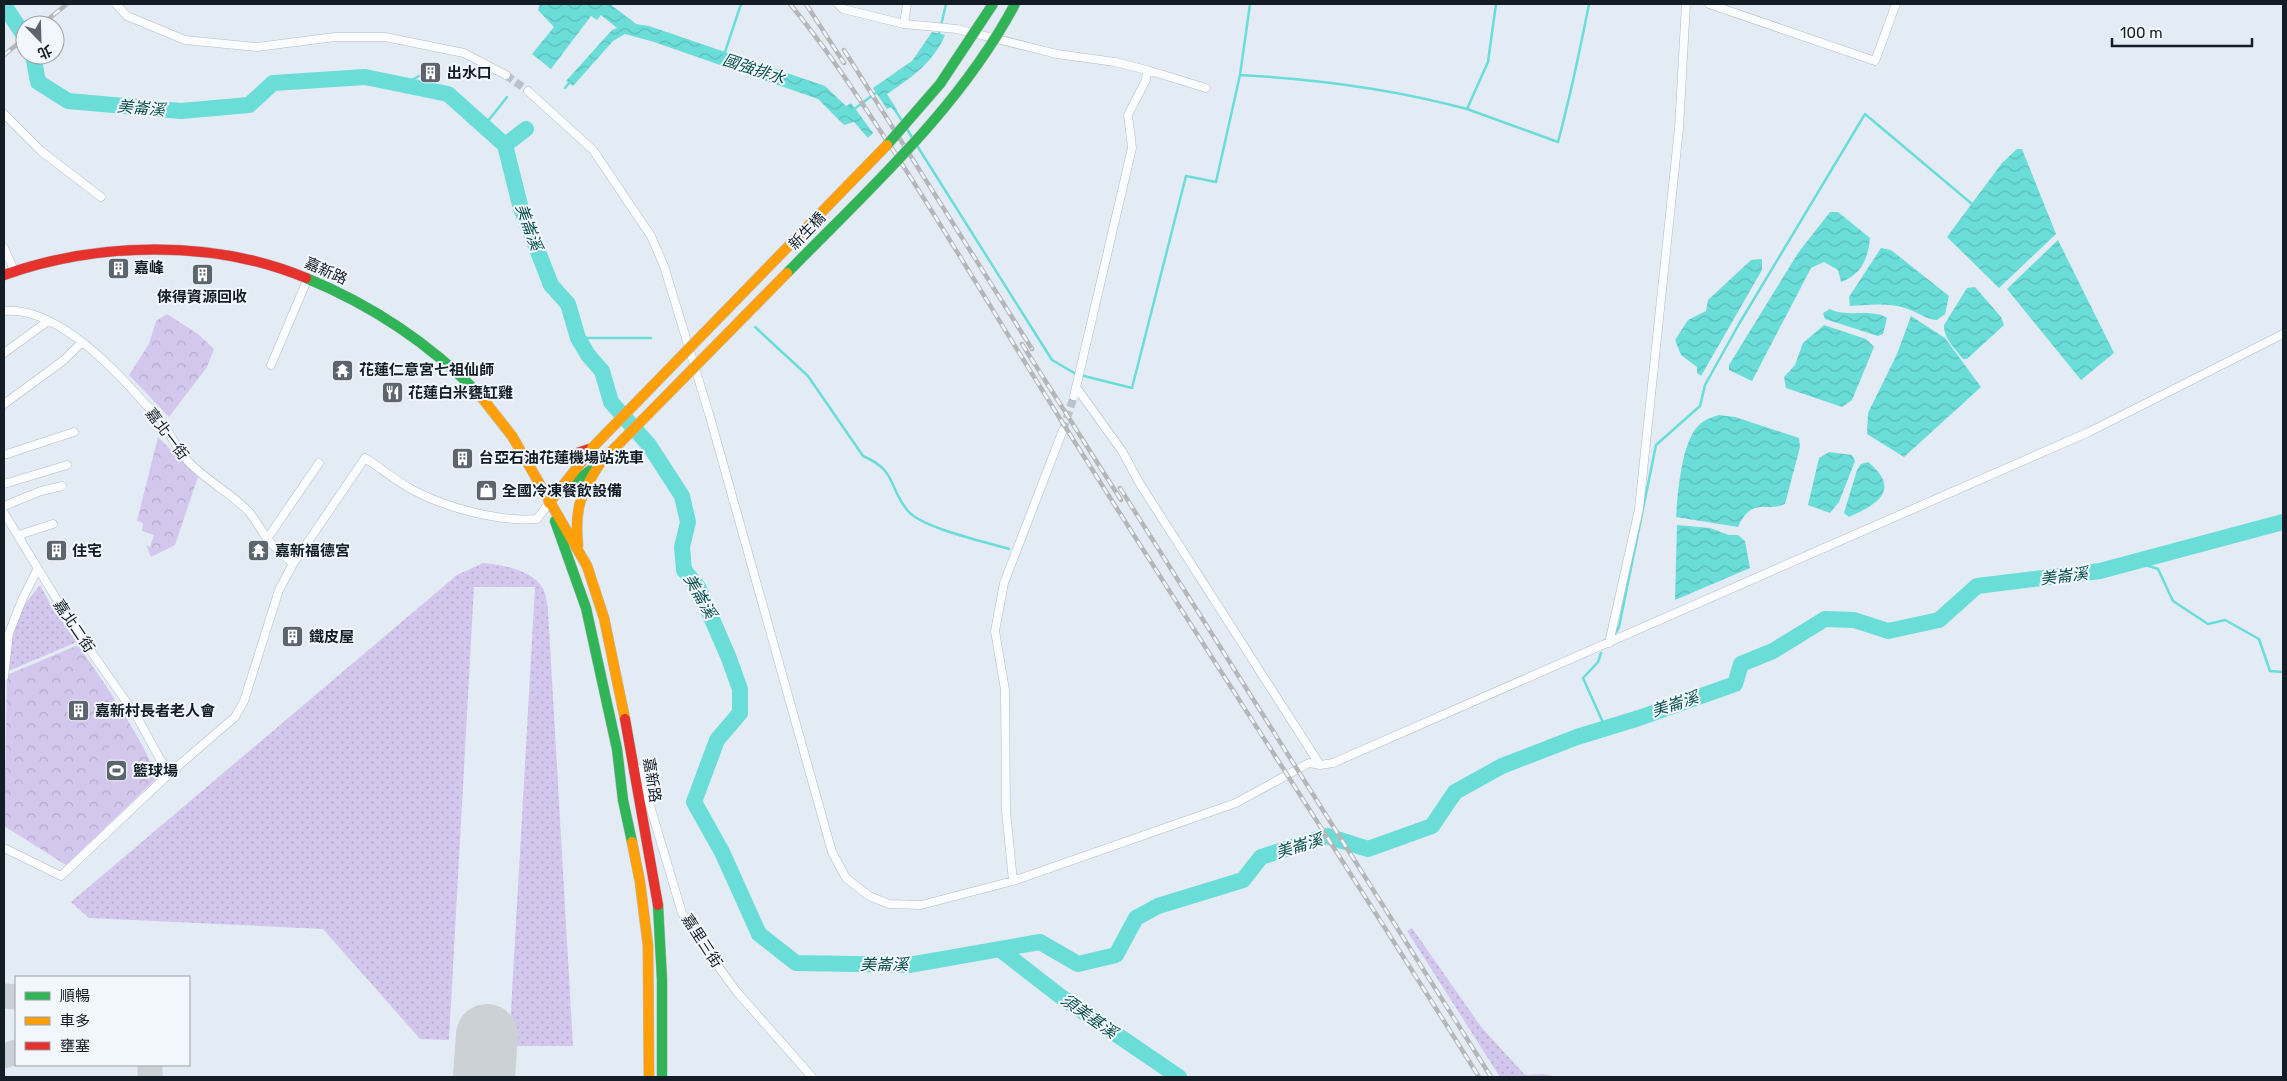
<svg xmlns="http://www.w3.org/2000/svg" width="2287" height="1081" font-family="Rubik,'Noto Sans TC',sans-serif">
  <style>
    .grass { fill: url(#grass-dots) }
    .park { fill: url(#park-crowns) }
    .pitch { fill: #d4c7ed }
    .water { fill: url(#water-waves) }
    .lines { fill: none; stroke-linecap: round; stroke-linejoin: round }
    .stream { stroke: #6addd9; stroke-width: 2.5 }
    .river { stroke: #6addd9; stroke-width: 16 }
    .taxiway { stroke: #ccd1d6; stroke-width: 25 }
    .runway { stroke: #ccd1d6; stroke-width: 62 }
    .street-tunnel { stroke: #b9c3cb; stroke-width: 8; stroke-dasharray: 8 4; stroke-linecap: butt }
    .street-casing { stroke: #b3bcc4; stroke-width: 9 }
    .fast-casing { stroke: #b3bcc4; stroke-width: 11 }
    .slow-casing { stroke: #b3bcc4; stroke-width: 11 }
    .jam-casing { stroke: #b3bcc4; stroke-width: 11 }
    .street { stroke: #fbfcfd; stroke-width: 8 }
    .fast { stroke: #30b455; stroke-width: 10 }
    .slow { stroke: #ff9f0a; stroke-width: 10 }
    .jam { stroke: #e5322d; stroke-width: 10 }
    .rail-casing { stroke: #b4b6b8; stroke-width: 4.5 }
    .rail { stroke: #f2f7fd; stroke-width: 2.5; stroke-dasharray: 8; stroke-linecap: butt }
    .fast-bridge-casing { stroke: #b3bcc4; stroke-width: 11; stroke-linecap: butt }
    .slow-bridge-casing { stroke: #b3bcc4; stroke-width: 11; stroke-linecap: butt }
    .fast-bridge { stroke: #30b455; stroke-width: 10 }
    .slow-bridge { stroke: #ff9f0a; stroke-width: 10 }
    .labels { text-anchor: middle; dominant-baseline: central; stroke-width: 4; stroke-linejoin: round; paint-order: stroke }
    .poi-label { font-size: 15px; font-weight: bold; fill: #131d25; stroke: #f2f7fd; text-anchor: start }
    .street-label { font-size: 15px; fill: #131d25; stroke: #f2f7fd }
    .water-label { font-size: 16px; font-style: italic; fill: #0b4f4c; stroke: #f2f7fd }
  </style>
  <defs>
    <pattern id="grass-dots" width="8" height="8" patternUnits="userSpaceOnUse" patternTransform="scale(1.25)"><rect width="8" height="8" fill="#d4c7ed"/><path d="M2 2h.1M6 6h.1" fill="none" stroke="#b5aacb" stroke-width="1.8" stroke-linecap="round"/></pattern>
    <pattern id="park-crowns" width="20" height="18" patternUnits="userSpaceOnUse" patternTransform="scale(1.25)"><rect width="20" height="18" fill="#d4c7ed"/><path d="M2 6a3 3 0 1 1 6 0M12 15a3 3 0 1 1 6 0" fill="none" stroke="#b5aacb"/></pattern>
    <pattern id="water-waves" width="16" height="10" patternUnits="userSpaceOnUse" patternTransform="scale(1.25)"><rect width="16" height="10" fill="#6addd9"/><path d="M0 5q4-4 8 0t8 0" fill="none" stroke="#5bbdba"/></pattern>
  </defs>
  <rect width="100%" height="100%" fill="#e3ecf4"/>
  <path class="grass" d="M 483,563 C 502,565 531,569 542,587 C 546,593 547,603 548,610 L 573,1046 L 509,1046 L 535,587 L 474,587 L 449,1040 L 420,1039 L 323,929 L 89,918 L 71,902 L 457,575 Z
    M 40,585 L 54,611 L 77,642 L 6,672 L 13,635 L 22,608 Z
    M 1412,928 L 1482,1028 L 1525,1075 L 1543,1074 L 1558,1077 L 1500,1077 L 1407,931 Z"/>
  <path class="park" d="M 167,314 L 198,334 L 214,349 L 207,367 L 169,417 L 129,375 L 149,344 L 156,321 Z
    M 158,437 L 198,477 L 175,545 L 151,557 L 146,545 L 150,547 L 154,535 L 142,531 L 143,523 L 137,521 Z
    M 78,645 C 109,690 135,727 158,777 L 66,865 L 4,826 L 7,675 Z"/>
  <path class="pitch" d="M 110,747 L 141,776 L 125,794 L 93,765 Z"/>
  <path class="water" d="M 540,4 L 610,4 L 636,24 L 649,26 L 825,86 L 846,106 L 851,103 L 873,133 L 868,138 L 854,122 L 844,125 L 818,99 L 654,42 L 625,34 L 613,41 L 573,86 L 566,81 L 612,30 L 617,28 L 601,15 L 597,20 L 591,16 L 551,69 L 532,54 L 554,27 L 538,10 Z
    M 932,32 L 945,35 C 934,62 911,78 887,94 L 897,110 L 895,112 L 891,107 L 887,109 L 873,88 L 912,61 Z
    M 2017,149 L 2022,149 L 2056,234 L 1999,288 L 1947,237 L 2002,163 Z
    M 1830,212 L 1838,212 L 1870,238 C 1868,259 1861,275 1841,282 L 1838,270 L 1824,262 L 1811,268 L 1752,381 L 1729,370 L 1729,365 L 1798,253 Z
    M 2058,240 L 2114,353 L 2081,380 L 2007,289 Z
    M 1881,248 L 1891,250 L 1949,296 L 1945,314 L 1937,320 C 1926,319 1919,313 1908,309 C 1890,302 1869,305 1850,306 L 1849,297 Z
    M 1762,259 L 1762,270 L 1701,376 L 1697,373 L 1697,367 L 1681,355 L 1675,340 L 1688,320 L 1706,311 L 1708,300 L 1751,260 Z
    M 1975,287 L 2001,317 L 2004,325 L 1967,359 L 1963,359 C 1956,349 1943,338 1944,325 L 1967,288 Z
    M 1830,309 C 1847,318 1871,308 1887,318 L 1883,334 L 1878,336 L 1825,319 L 1823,313 Z
    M 1911,316 L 1945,338 L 1981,387 L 1904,457 L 1867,434 L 1868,413 L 1897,354 Z
    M 1824,325 L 1866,339 L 1874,347 L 1852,400 L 1842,407 L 1786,388 L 1784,377 L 1795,365 L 1803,343 Z
    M 1719,415 L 1735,417 L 1799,438 L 1800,447 L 1785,504 C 1765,513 1752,496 1738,527 L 1676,517 C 1678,494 1681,434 1704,421 C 1708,418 1714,417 1719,415 Z
    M 1829,452 L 1852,455 L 1855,461 L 1839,502 L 1830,513 L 1808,505 L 1819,458 Z
    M 1868,462 C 1901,489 1879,504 1849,517 L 1844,513 L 1857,470 L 1861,464 Z
    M 1677,525 L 1710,528 L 1729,535 L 1738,535 L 1745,541 L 1750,568 L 1675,600 Z"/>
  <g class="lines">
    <path class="stream" d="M 939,34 L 946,4
      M 724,55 L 741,4
      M 1240,75 C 1317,79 1393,89 1467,109 L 1488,62 L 1496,4
      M 402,85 L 423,74
      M 565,88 L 570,82
      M 1467,109 L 1558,142 C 1570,97 1580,50 1589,4
      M 853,110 L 877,92
      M 895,110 L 904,124
      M 484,126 L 507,97
      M 907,129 L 913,139
      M 916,144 L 1052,360 L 1076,374 L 1132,388 L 1186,176 L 1216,182 L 1240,75 L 1250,4
      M 755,327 L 808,376 L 863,456 C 898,471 888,488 908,511 C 922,528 986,542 1009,549
      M 578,338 L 651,338
      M 2137,562 L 2158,569 L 2173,601 L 2208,624 L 2225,620 L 2259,639 L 2270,671 L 2283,672
      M 1616,632 L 1619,627 L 1656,445 L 1700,406 L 1705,385 L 1739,324 L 1865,114 L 1972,204
      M 1601,653 L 1598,662 L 1583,678 L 1605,727"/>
    <path class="river" d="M 4,5 L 25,37
      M 33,55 L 38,82 L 68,101 L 181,111 L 249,105 L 273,83 L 365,77 L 448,94 L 505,145 L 520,205 L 551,285 L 568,304 L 578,338 L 588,355 L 602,371 L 611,402 L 649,445 L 682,496 L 688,522 L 682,547 L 684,570 L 698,587 L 728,656 L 740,689 L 740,713 L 717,740 L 694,802 L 722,852 L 759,934 L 796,963 L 909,965 L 1040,942 L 1078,964 L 1116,955 L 1136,918 L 1158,906 L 1243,880 L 1261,857 L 1327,836 L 1368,849 L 1432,826 L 1455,792 L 1502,766 L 1577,737 L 1639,718 L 1735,684 L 1741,664 L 1773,651 L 1825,619 L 1854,620 L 1888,631 L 1939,620 L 1977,586 L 2100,571 L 2283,522
      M 505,145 L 526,129
      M 1002,951 L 1060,996 L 1179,1077"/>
    <path class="taxiway" d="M 4,996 L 16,997
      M 4,1056 L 16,1052
      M 150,1077 L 150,1065"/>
    <path class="runway" d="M 484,1077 L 487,1035"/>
    <path class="street-tunnel" d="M 506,75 L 528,91
      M 1063,430 L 1074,396"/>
    <defs>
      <path id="street" d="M 116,4 L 127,16 L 185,40 L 257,47 L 335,37 L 385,37 L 464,53 L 506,75
        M 838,4 L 843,9 L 904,24 L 957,29 L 1057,54 L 1115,62 L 1147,70 L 1146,80 L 1128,115 L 1132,148 L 1074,396
        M 1709,4 L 1875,61 L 1896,4
        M 904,24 L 907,4
        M 1147,70 L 1206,88
        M 528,91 L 593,150 L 651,236 L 664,266 L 710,417 L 832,852 L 846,878 L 869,896 L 889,904 L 921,905 L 1013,881 L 1236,803 L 1309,763 L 1320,765 L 1333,763 L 2089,432 L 2283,334
        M 4,114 L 41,151 L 101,197
        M 4,248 L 14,270
        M 4,311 C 54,306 110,364 140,398 C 146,406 155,412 161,420 C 170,433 175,446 185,458 C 203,479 230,492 249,512 C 255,519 260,529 266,537 C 273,547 284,555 293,564
        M 4,353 L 48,321
        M 271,365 L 308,278
        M 1076,387 L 1122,451 L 1140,484 L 1320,765
        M 4,404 L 64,360 L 82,342
        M 4,455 L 74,432
        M 4,484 L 67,465
        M 4,506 L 41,491 L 62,486
        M 4,513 L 73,626 L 137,717 L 160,759 L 171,772 L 235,717 L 244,701 L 279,590 L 293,564 L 365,458 C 381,468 397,482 413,490 C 446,508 500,522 537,519 L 549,503
        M 20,539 L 22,534 L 53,524
        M 267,539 L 319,463
        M 1609,643 L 1639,509 L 1679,128 L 1686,4
        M 4,677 L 9,633 L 22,600 L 37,570
        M 639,769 L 682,913 L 698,939 L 737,992 L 812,1077
        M 4,848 L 61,876 L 171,772
        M 1013,881 L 1006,811 L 1005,690 L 995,631 L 1004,583 L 1063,430"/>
      <path id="fast" d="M 306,278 C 372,305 429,343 479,394
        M 561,493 L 597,465
        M 555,521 L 586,608 L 617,749 L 623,800 L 632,842
        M 658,905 L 662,980 L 662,1077"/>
      <path id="slow" d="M 479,394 L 512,436 L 587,566 L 604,618 L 625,719
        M 549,503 L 592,449
        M 578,545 C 574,509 581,492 601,462
        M 632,842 L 640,882 L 648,946 L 649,1076"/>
      <path id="jam" d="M 4,275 C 97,242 213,239 306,278
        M 526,458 L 560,459 L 592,448
        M 625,719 L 658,905"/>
    </defs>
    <use href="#street" class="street-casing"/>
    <use href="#fast" class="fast-casing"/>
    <use href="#slow" class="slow-casing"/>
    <use href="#jam" class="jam-casing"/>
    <use href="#street" class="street"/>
    <use href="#fast" class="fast"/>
    <use href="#slow" class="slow"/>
    <use href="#jam" class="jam"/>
    <defs>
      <path id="rail" d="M 790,4 C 828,50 860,100 893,150 C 950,238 1003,328 1059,417 C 1198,638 1341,856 1479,1077
        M 806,4 L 844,63
        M 41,25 L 67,4
        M 844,50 L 1032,349
        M 4,55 L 25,38
        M 1022,344 L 1121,500
        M 1120,488 L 1491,1077"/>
    </defs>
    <use href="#rail" class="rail-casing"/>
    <use href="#rail" class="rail"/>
    <defs>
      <path id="fast-bridge" d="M 887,145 L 940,84 L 993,4
        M 787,273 C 869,189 959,109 1015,4"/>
      <path id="slow-bridge" d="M 592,448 L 887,145
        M 601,462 L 787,273"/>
    </defs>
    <use href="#fast-bridge" class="fast-bridge-casing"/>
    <use href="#slow-bridge" class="slow-bridge-casing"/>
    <use href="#fast-bridge" class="fast-bridge"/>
    <use href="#slow-bridge" class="slow-bridge"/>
  </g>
  <defs>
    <symbol id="building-square" viewBox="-11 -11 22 22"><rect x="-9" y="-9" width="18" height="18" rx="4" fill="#5c656d" stroke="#f2f7fd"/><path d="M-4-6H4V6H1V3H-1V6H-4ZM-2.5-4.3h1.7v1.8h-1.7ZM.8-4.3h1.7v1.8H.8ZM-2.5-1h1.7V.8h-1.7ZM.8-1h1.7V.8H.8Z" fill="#fff"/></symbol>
    <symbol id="temple-square" viewBox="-11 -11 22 22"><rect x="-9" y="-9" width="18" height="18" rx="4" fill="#5c656d" stroke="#f2f7fd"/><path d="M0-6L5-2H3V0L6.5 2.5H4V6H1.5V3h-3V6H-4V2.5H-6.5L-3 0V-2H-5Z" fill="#fff"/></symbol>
    <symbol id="restaurant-square" viewBox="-11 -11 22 22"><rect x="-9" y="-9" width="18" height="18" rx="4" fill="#5c656d" stroke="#f2f7fd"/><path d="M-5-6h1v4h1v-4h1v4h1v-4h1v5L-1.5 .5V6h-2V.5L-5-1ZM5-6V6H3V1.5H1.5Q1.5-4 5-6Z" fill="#fff"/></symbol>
    <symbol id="shop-square" viewBox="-11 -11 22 22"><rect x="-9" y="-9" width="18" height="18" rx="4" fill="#5c656d" stroke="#f2f7fd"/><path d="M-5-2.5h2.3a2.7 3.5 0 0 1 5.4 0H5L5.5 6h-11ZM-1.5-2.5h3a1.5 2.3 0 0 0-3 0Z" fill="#fff"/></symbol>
    <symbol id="stadium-square" viewBox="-11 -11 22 22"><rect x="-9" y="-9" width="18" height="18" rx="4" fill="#5c656d" stroke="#f2f7fd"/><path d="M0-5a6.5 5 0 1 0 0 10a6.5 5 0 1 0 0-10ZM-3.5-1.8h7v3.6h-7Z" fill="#fff"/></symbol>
  </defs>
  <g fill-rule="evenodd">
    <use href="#building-square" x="418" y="60" width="25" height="25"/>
    <use href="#building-square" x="106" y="256" width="25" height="25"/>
    <use href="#building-square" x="190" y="262" width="25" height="25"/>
    <use href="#temple-square" x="330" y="358" width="25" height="25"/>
    <use href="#restaurant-square" x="380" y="380" width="25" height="25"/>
    <use href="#building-square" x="450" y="446" width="25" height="25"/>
    <use href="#shop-square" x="474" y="478" width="25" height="25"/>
    <use href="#building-square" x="44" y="538" width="25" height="25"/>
    <use href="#temple-square" x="246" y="538" width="25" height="25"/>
    <use href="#building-square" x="280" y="624" width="25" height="25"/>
    <use href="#building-square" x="66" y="698" width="25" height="25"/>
    <use href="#stadium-square" x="104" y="758" width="25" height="25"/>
  </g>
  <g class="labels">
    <g class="poi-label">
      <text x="447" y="73">出水口</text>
      <text x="134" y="268">嘉峰</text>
      <text x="202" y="297" text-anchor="middle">倈得資源回收</text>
      <text x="359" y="370">花蓮仁意宮七祖仙師</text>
      <text x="408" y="393">花蓮白米甕缸雞</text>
      <text x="479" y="458">台亞石油花蓮機場站洗車</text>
      <text x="502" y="491">全國冷凍餐飲設備</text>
      <text x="72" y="551">住宅</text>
      <text x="275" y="551">嘉新福德宮</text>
      <text x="309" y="637">鐵皮屋</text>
      <text x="95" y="711">嘉新村長者老人會</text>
      <text x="133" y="771">籃球場</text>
    </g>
    <g class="street-label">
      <text transform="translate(807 231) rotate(-46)">新生橋</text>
      <text transform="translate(326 271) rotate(24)">嘉新路</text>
      <text transform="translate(167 434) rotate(53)">嘉北一街</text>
      <text transform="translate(74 626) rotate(56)">嘉北二街</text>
      <text transform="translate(652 780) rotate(81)">嘉新路</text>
      <text transform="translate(702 941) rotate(57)">嘉里三街</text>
    </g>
    <g class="water-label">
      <text transform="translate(754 69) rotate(18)">國強排水</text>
      <text transform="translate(141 108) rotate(5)">美崙溪</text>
      <text transform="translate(529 227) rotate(70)">美崙溪</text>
      <text transform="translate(2064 576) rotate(-7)">美崙溪</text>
      <text transform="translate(700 596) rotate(60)">美崙溪</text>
      <text transform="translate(1675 704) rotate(-18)">美崙溪</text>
      <text transform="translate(1299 846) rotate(-17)">美崙溪</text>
      <text x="884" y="964">美崙溪</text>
      <text transform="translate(1089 1016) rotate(35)">須美基溪</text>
    </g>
  </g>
  <rect width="2287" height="1081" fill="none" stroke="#131d25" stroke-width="10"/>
  <rect x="15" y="976" width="175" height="90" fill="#f2f7fd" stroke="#99a0a7"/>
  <rect x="25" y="992" width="25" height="8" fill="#30b455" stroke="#99a0a7"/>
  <text x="60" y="1001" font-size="15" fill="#131d25">順暢</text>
  <rect x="25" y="1017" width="25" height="8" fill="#ff9f0a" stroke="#99a0a7"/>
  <text x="60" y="1026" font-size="15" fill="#131d25">車多</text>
  <rect x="25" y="1042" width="25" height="8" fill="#e5322d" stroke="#99a0a7"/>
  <text x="60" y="1051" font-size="15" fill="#131d25">壅塞</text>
  <g transform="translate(40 40) rotate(157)"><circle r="24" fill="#f2f7fd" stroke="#99a0a7"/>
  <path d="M0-4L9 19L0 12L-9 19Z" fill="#5c656d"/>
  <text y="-8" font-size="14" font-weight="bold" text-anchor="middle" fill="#131d25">北</text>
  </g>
  <path d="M2112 38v8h140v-8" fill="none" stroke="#131d25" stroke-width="2.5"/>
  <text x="2120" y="38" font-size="15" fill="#131d25" stroke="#f2f7fd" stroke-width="4" paint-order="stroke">100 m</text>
</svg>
